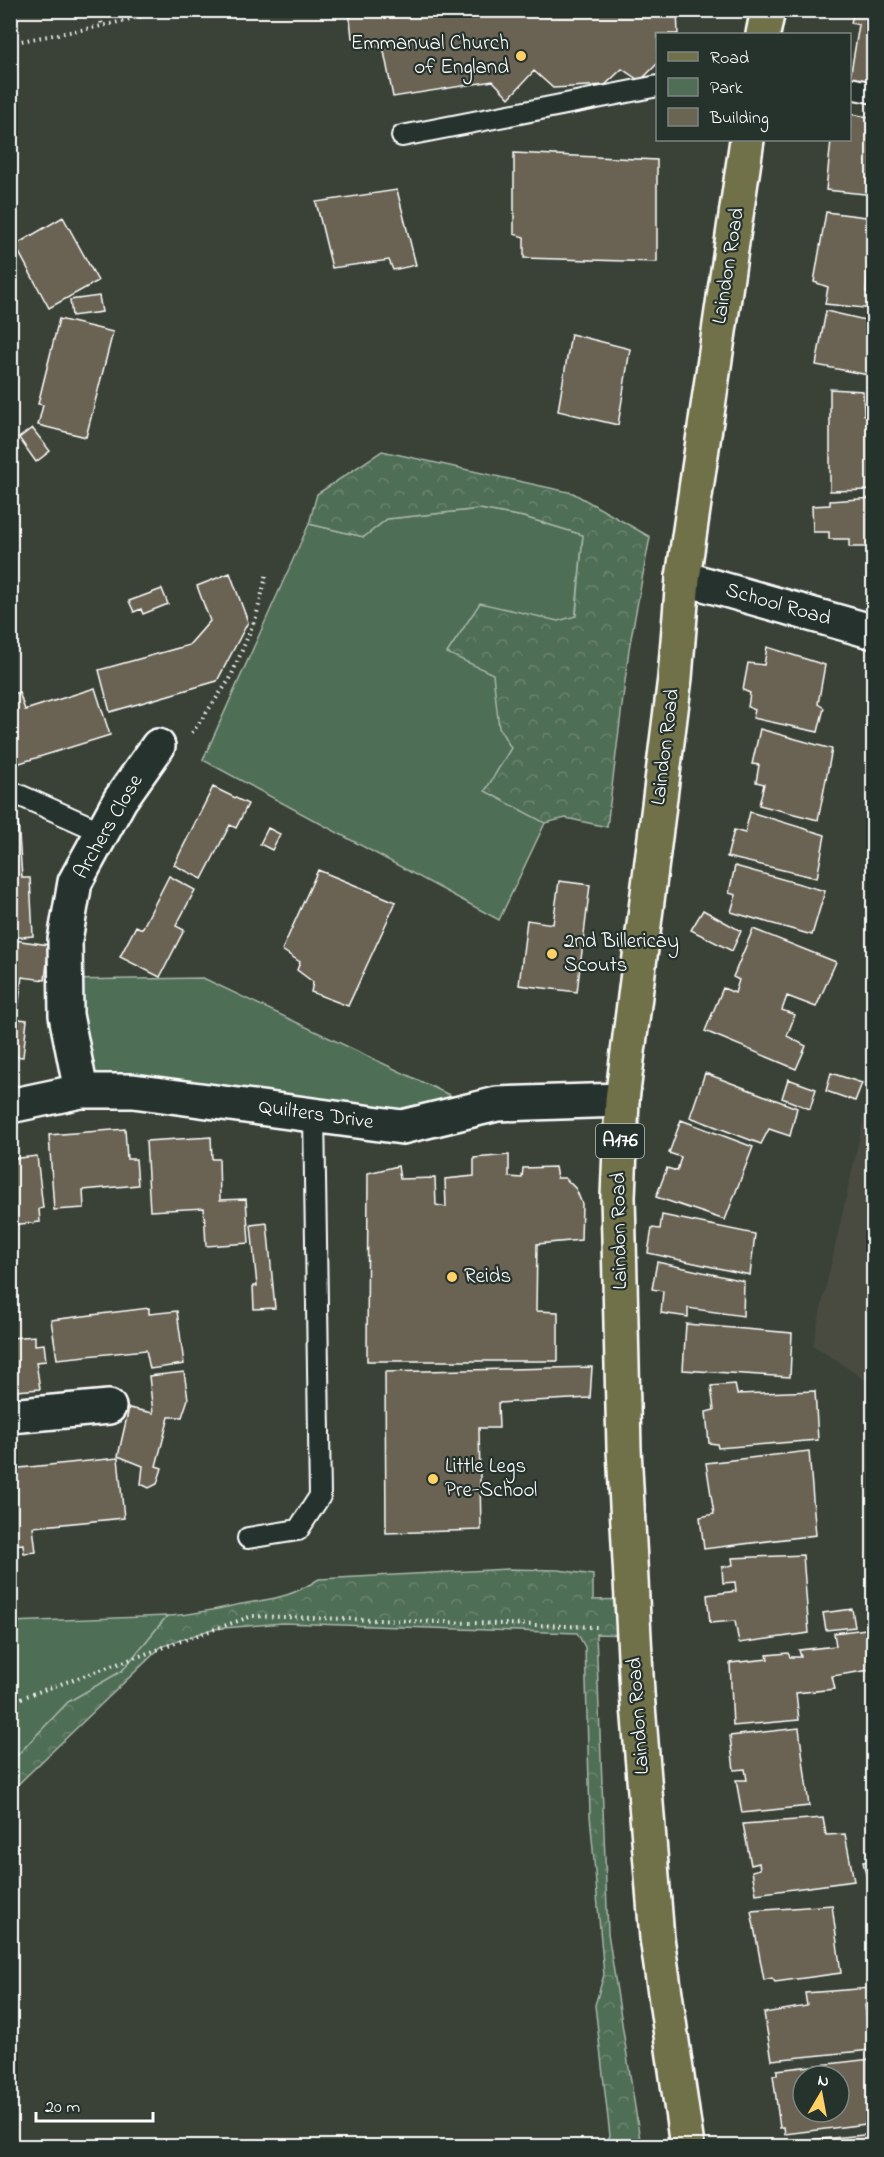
<svg xmlns="http://www.w3.org/2000/svg" width="884" height="2157" font-family="'Indie Flower',sans-serif">
  <style>
    .built { fill: #484c40 }
    .green { fill: #506e56; stroke: #a8b6aa; stroke-width: 1.5 }
    .forest { fill: url(#forest-crowns); stroke: #a8b6aa; stroke-width: 1.5 }
    .building { fill: #6a6453; stroke: #fff; stroke-width: 1.5; fill-rule: evenodd }
    .lines { fill: none; stroke-linecap: round; stroke-linejoin: round }
    .service-casing { stroke: #fff; stroke-width: 24 }
    .minor-casing { stroke: #fff; stroke-width: 38 }
    .primary-casing { stroke: #fff; stroke-width: 38 }
    .path { stroke: #fff; stroke-width: 4; stroke-dasharray: 1.5 4.5; stroke-linecap: butt }
    .service { stroke: #26332d; stroke-width: 20 }
    .minor { stroke: #26332d; stroke-width: 33 }
    .primary { stroke: #70704a; stroke-width: 33 }
    .poi-dot { fill: #ffd166; stroke: #26332d; stroke-width: 2 }
    .labels { text-anchor: middle; dominant-baseline: central; stroke-width: 4.5; stroke-linejoin: round; paint-order: stroke }
    .shield { fill: #26332d; stroke: #bec2c0; stroke-width: 1.5 }
    .shield-label { font-size: 20px; font-weight: bold; fill: #fff }
    .poi-label { font-size: 21px; fill: #fff; stroke: #26332d; text-anchor: start }
    .street-label { font-size: 21px; fill: #fff; stroke: #26332d }
  </style>
  <defs>
    <pattern id="forest-crowns" width="20" height="18" patternUnits="userSpaceOnUse" patternTransform="scale(1.5)"><rect width="20" height="18" fill="#506e56"/><path d="M2 6a3 3 0 1 1 6 0M12 15a3 3 0 1 1 6 0" fill="none" stroke="#6a846f"/></pattern>
  </defs>
  <rect width="100%" height="100%" fill="#3a4238"/>
  <filter id="ink" filterUnits="userSpaceOnUse"><feTurbulence type="fractalNoise" baseFrequency=".0167" numOctaves="2"/><feDisplacementMap in="SourceGraphic" scale="12" xChannelSelector="R" yChannelSelector="G"/><feConvolveMatrix kernelMatrix="1 2 1 2 8 2 1 2 1" color-interpolation-filters="sRGB"/></filter>
  <g filter="url(#ink)">
    <path class="built" d="M 873,1098 L 873,1385 L 813,1345 L 865,1113 Z"/>
    <path class="green" d="M 480,509 L 524,517 L 583,535 L 564,741 L 545,823 L 499,920 L 203,760 L 309,524 L 364,537 L 387,519 Z
      M 203,978 L 458,1099 L 398,1113 L 79,1080 L 65,980 Z
      M 167,1616 L 122,1671 L 68,1702 L 11,1762 L 10,1622 Z"/>
    <path class="forest" d="M 382,451 L 573,493 L 650,537 L 629,649 L 607,827 L 566,818 L 545,823 L 485,791 L 511,748 L 499,728 L 493,674 L 447,653 L 480,603 L 558,621 L 576,616 L 583,535 L 524,517 L 480,509 L 387,519 L 364,537 L 309,524 L 317,494 Z
      M 508,1569 L 559,1570 L 593,1575 L 593,1600 L 631,1599 L 633,1635 L 596,1634 L 608,1933 L 641,2146 L 602,2146 L 610,2136 L 595,2005 L 604,1975 L 590,1815 L 585,1647 L 577,1633 L 283,1623 L 212,1629 L 161,1647 L 11,1791 L 11,1762 L 68,1702 L 122,1671 L 167,1616 C 191,1615 213,1610 236,1605 C 272,1598 286,1600 319,1579 Z"/>
    <path class="building" d="M 349,10 L 677,10 L 678,34 L 658,34 L 658,63 L 640,81 L 622,69 L 605,85 L 553,88 L 534,71 L 509,98 L 493,81 L 393,97 L 383,46 L 363,49 L 360,37 L 352,38 Z
      M 854,10 L 874,10 L 874,82 L 850,78 L 859,25 L 851,23 Z
      M 850,114 L 874,118 L 874,195 L 826,190 L 831,140 L 850,140 Z
      M 514,153 L 657,160 L 657,262 L 524,258 L 524,237 L 514,234 Z
      M 397,190 L 416,265 L 393,270 L 389,260 L 332,268 L 316,202 Z
      M 826,212 L 874,218 L 874,256 L 869,256 L 866,292 L 874,293 L 874,309 L 825,304 L 828,287 L 814,282 Z
      M 63,217 L 98,281 L 49,308 L 15,245 Z
      M 99,296 L 102,312 L 72,316 L 70,300 Z
      M 826,311 L 874,322 L 874,376 L 816,365 Z
      M 59,319 L 113,332 L 86,437 L 38,425 L 43,405 L 38,404 Z
      M 571,334 L 630,349 L 618,425 L 558,411 Z
      M 830,389 L 863,391 L 864,415 L 872,417 L 874,490 L 830,491 Z
      M 32,428 L 50,451 L 36,462 L 19,438 Z
      M 874,498 L 874,547 L 849,547 L 849,539 L 829,539 L 829,532 L 813,532 L 812,506 L 830,505 L 830,501 Z
      M 230,573 L 248,622 L 217,681 L 110,712 L 99,670 L 189,645 L 210,621 L 197,586 Z
      M 162,589 L 168,604 L 143,614 L 141,609 L 134,612 L 129,601 Z
      M 767,647 L 825,665 L 818,704 L 824,708 L 818,732 L 753,718 L 755,710 L 748,707 L 750,693 L 743,690 L 748,663 L 764,665 Z
      M 95,688 L 110,735 L 10,766 L 10,695 L 19,692 L 25,710 Z
      M 760,729 L 832,749 L 818,820 L 759,805 L 764,784 L 756,782 L 759,765 L 752,764 Z
      M 213,787 L 248,804 L 236,828 L 230,825 L 202,879 L 174,865 Z
      M 750,812 L 825,835 L 817,878 L 727,857 L 734,830 L 745,833 Z
      M 18,821 L 22,878 L 30,878 L 33,936 L 10,938 L 10,822 Z
      M 268,828 L 280,834 L 272,850 L 260,844 Z
      M 735,866 L 825,891 L 812,935 L 731,912 L 736,895 L 729,893 Z
      M 318,870 L 396,902 L 348,1006 L 311,992 L 313,982 L 297,970 L 300,962 L 282,950 Z
      M 169,876 L 195,890 L 176,926 L 184,930 L 160,977 L 120,957 L 136,926 L 142,929 Z
      M 559,881 L 590,885 L 577,992 L 519,985 L 527,920 L 553,924 Z
      M 703,910 L 741,931 L 732,951 L 691,930 Z
      M 753,929 L 836,962 L 816,1007 L 787,996 L 782,1010 L 795,1015 L 787,1036 L 806,1046 L 796,1069 L 705,1031 L 723,988 L 735,993 L 739,980 L 733,977 Z
      M 14,940 L 49,945 L 45,980 L 22,977 L 18,1009 L 10,1008 L 10,946 L 13,946 Z
      M 10,1018 L 27,1020 L 23,1057 L 10,1056 Z
      M 705,1073 L 797,1108 L 790,1136 L 769,1129 L 761,1144 L 690,1117 Z
      M 831,1073 L 862,1083 L 855,1101 L 826,1091 Z
      M 788,1079 L 816,1089 L 810,1109 L 782,1098 Z
      M 681,1120 L 753,1147 L 725,1220 L 656,1197 L 667,1168 L 677,1171 L 681,1157 L 669,1153 Z
      M 125,1129 L 127,1159 L 136,1159 L 138,1185 L 83,1190 L 84,1208 L 54,1210 L 49,1135 Z
      M 211,1137 L 212,1159 L 219,1159 L 220,1200 L 246,1199 L 249,1243 L 206,1246 L 204,1208 L 150,1211 L 146,1141 Z
      M 509,1155 L 509,1177 L 522,1178 L 523,1168 L 555,1167 L 557,1178 L 565,1178 L 576,1189 L 582,1204 L 581,1240 L 537,1244 L 536,1311 L 558,1312 L 558,1361 L 367,1361 L 368,1173 L 398,1166 L 400,1179 L 435,1178 L 436,1205 L 446,1207 L 445,1179 L 474,1176 L 474,1158 Z
      M 37,1156 L 43,1208 L 39,1209 L 40,1222 L 10,1225 L 10,1159 Z
      M 662,1215 L 755,1234 L 750,1275 L 648,1253 L 652,1228 L 660,1229 Z
      M 267,1223 L 275,1308 L 254,1309 L 253,1286 L 257,1286 L 251,1225 Z
      M 657,1262 L 744,1281 L 743,1316 L 688,1308 L 688,1317 L 661,1313 L 663,1291 L 652,1289 Z
      M 149,1308 L 149,1314 L 177,1311 L 184,1364 L 150,1369 L 146,1350 L 57,1359 L 51,1320 Z
      M 686,1324 L 792,1333 L 790,1377 L 683,1370 Z
      M 35,1336 L 35,1345 L 44,1344 L 46,1361 L 36,1362 L 40,1389 L 16,1391 L 10,1338 Z
      M 592,1367 L 590,1398 L 498,1403 L 499,1428 L 479,1428 L 481,1530 L 386,1533 L 385,1372 Z
      M 184,1372 L 188,1399 L 182,1417 L 169,1417 L 156,1466 L 162,1468 L 157,1484 L 149,1488 L 141,1484 L 143,1466 L 118,1456 L 129,1408 L 153,1413 L 149,1376 Z
      M 735,1384 L 737,1394 L 815,1391 L 818,1440 L 718,1448 L 717,1444 L 709,1443 L 706,1412 L 714,1410 L 711,1386 Z
      M 809,1451 L 816,1535 L 704,1549 L 700,1517 L 714,1514 L 706,1463 Z
      M 118,1458 L 124,1518 L 33,1527 L 36,1552 L 24,1553 L 23,1544 L 10,1545 L 10,1469 Z
      M 803,1555 L 809,1633 L 739,1643 L 735,1621 L 710,1623 L 707,1595 L 736,1591 L 735,1582 L 723,1583 L 722,1567 L 733,1565 L 732,1558 Z
      M 852,1609 L 855,1627 L 826,1630 L 823,1613 Z
      M 874,1628 L 874,1648 L 867,1649 L 870,1670 L 832,1676 L 835,1689 L 796,1693 L 799,1720 L 733,1726 L 730,1663 L 768,1659 L 767,1655 L 788,1653 L 790,1657 L 801,1657 L 799,1650 L 836,1646 L 834,1633 Z
      M 799,1728 L 809,1806 L 742,1813 L 736,1780 L 747,1780 L 745,1769 L 734,1770 L 730,1736 Z
      M 823,1818 L 826,1835 L 845,1834 L 854,1881 L 756,1894 L 752,1871 L 760,1869 L 759,1863 L 751,1865 L 743,1824 Z
      M 874,1861 L 874,1895 L 871,1895 L 863,1862 Z
      M 832,1905 L 841,1973 L 775,1982 L 772,1978 L 764,1980 L 751,1911 Z
      M 871,1988 L 872,2003 L 865,2005 L 871,2050 L 772,2060 L 764,2013 L 807,2006 L 805,1993 Z
      M 871,2059 L 874,2065 L 874,2123 L 785,2134 L 784,2127 L 780,2128 L 773,2075 L 777,2075 L 777,2070 ZM 803,2076 L 839,2076 L 839,2112 L 803,2112 Z
      M 874,2134 L 874,2146 L 790,2146 L 789,2142 Z"/>
    <g class="lines">
      <defs>
        <path id="service" d="M 850,88 L 874,93
          M 402,136 L 658,86
          M 10,791 L 102,832
          M 248,1538 L 298,1530 L 320,1496 L 314,1114"/>
        <path id="minor" d="M 683,578 L 874,632
          M 81,1091 L 66,1015 L 65,940 L 75,882 L 120,800 L 158,746
          M 10,1106 L 81,1091 L 133,1091 L 402,1127 L 497,1104 L 622,1100
          M 10,1416 L 109,1407"/>
        <path id="primary" d="M 763,34 L 768,10
          M 687,2146 L 657,1938 L 637,1693 L 624,1449 L 618,1197 L 622,1100 L 675,678 L 683,578 L 747,140"/>
      </defs>
      <use href="#service" class="service-casing"/>
      <use href="#minor" class="minor-casing"/>
      <use href="#primary" class="primary-casing"/>
      <path class="path" d="M 99,10 L 102,26
        M 10,43 L 102,26 L 167,10
        M 192,733 L 230,679 L 256,617 L 267,573
        M 10,1702 L 252,1616 L 598,1627"/>
      <use href="#service" class="service"/>
      <use href="#minor" class="minor"/>
      <use href="#primary" class="primary"/>
    </g>
  </g>
  <g class="poi-dot">
    <circle cx="521" cy="56" r="6"/>
    <circle cx="552" cy="954" r="6"/>
    <circle cx="452" cy="1277" r="6"/>
    <circle cx="433" cy="1479" r="6"/>
  </g>
  <g class="labels">
    <rect class="shield" x="596" y="1124" width="48" height="34" rx="4.5"/>
    <g class="shield-label">
      <text x="620" y="1141">A176</text>
    </g>
    <g class="poi-label">
      <text x="509" y="44" text-anchor="end">Emmanual Church<tspan x="509" dy="24">of England</tspan></text>
      <text x="564" y="942">2nd Billericay<tspan x="564" dy="24">Scouts</tspan></text>
      <text x="464" y="1277">Reids</text>
      <text x="445" y="1467">Little Legs<tspan x="445" dy="24">Pre-School</tspan></text>
    </g>
    <g class="street-label">
      <text transform="translate(729 266) rotate(-81)">Laindon Road</text>
      <text transform="translate(778 605) rotate(16)">School Road</text>
      <text transform="translate(666 747) rotate(-83)">Laindon Road</text>
      <text transform="translate(109 827) rotate(-60)">Archers Close</text>
      <text transform="translate(316 1115) rotate(8)">Quilters Drive</text>
      <text transform="translate(620 1231) rotate(-91)">Laindon Road</text>
      <text transform="translate(639 1716) rotate(-94)">Laindon Road</text>
    </g>
  </g>
  <rect width="884" height="2157" fill="none" stroke="#26332d" stroke-width="36"/>
  <rect x="18" y="18" width="848" height="2121" fill="none" stroke="#fff" stroke-width="2" filter="url(#ink)"/>
  <rect x="656" y="33" width="195" height="108" fill="#26332d" stroke="#7d8581" stroke-width="1.5"/>
  <rect x="668" y="52" width="30" height="9" fill="#70704a" stroke="#7d8581" stroke-width="1.5"/>
  <text x="710" y="63" font-size="18" fill="#ffffff">Road</text>
  <rect x="668" y="78" width="30" height="18" fill="#506e56" stroke="#7d8581" stroke-width="1.5"/>
  <text x="710" y="93" font-size="18" fill="#ffffff">Park</text>
  <rect x="668" y="108" width="30" height="18" fill="#6a6453" stroke="#7d8581" stroke-width="1.5"/>
  <text x="710" y="123" font-size="18" fill="#ffffff">Building</text>
  <g transform="translate(821 2094) rotate(10)"><circle r="28" fill="#26332d" stroke="#7d8581" stroke-width="1.5"/>
  <path d="M0-4.5L10 22L0 15L-10 22Z" fill="#ffd166"/>
  <text y="-9" font-size="16" font-weight="bold" text-anchor="middle" fill="#ffffff">N</text>
  </g>
  <path d="M36 2112v9h117v-9" fill="none" stroke="#ffffff" stroke-width="3"/>
  <text x="45" y="2112" font-size="18" fill="#ffffff" stroke="#26332d" stroke-width="4.5" paint-order="stroke">20 m</text>
</svg>
